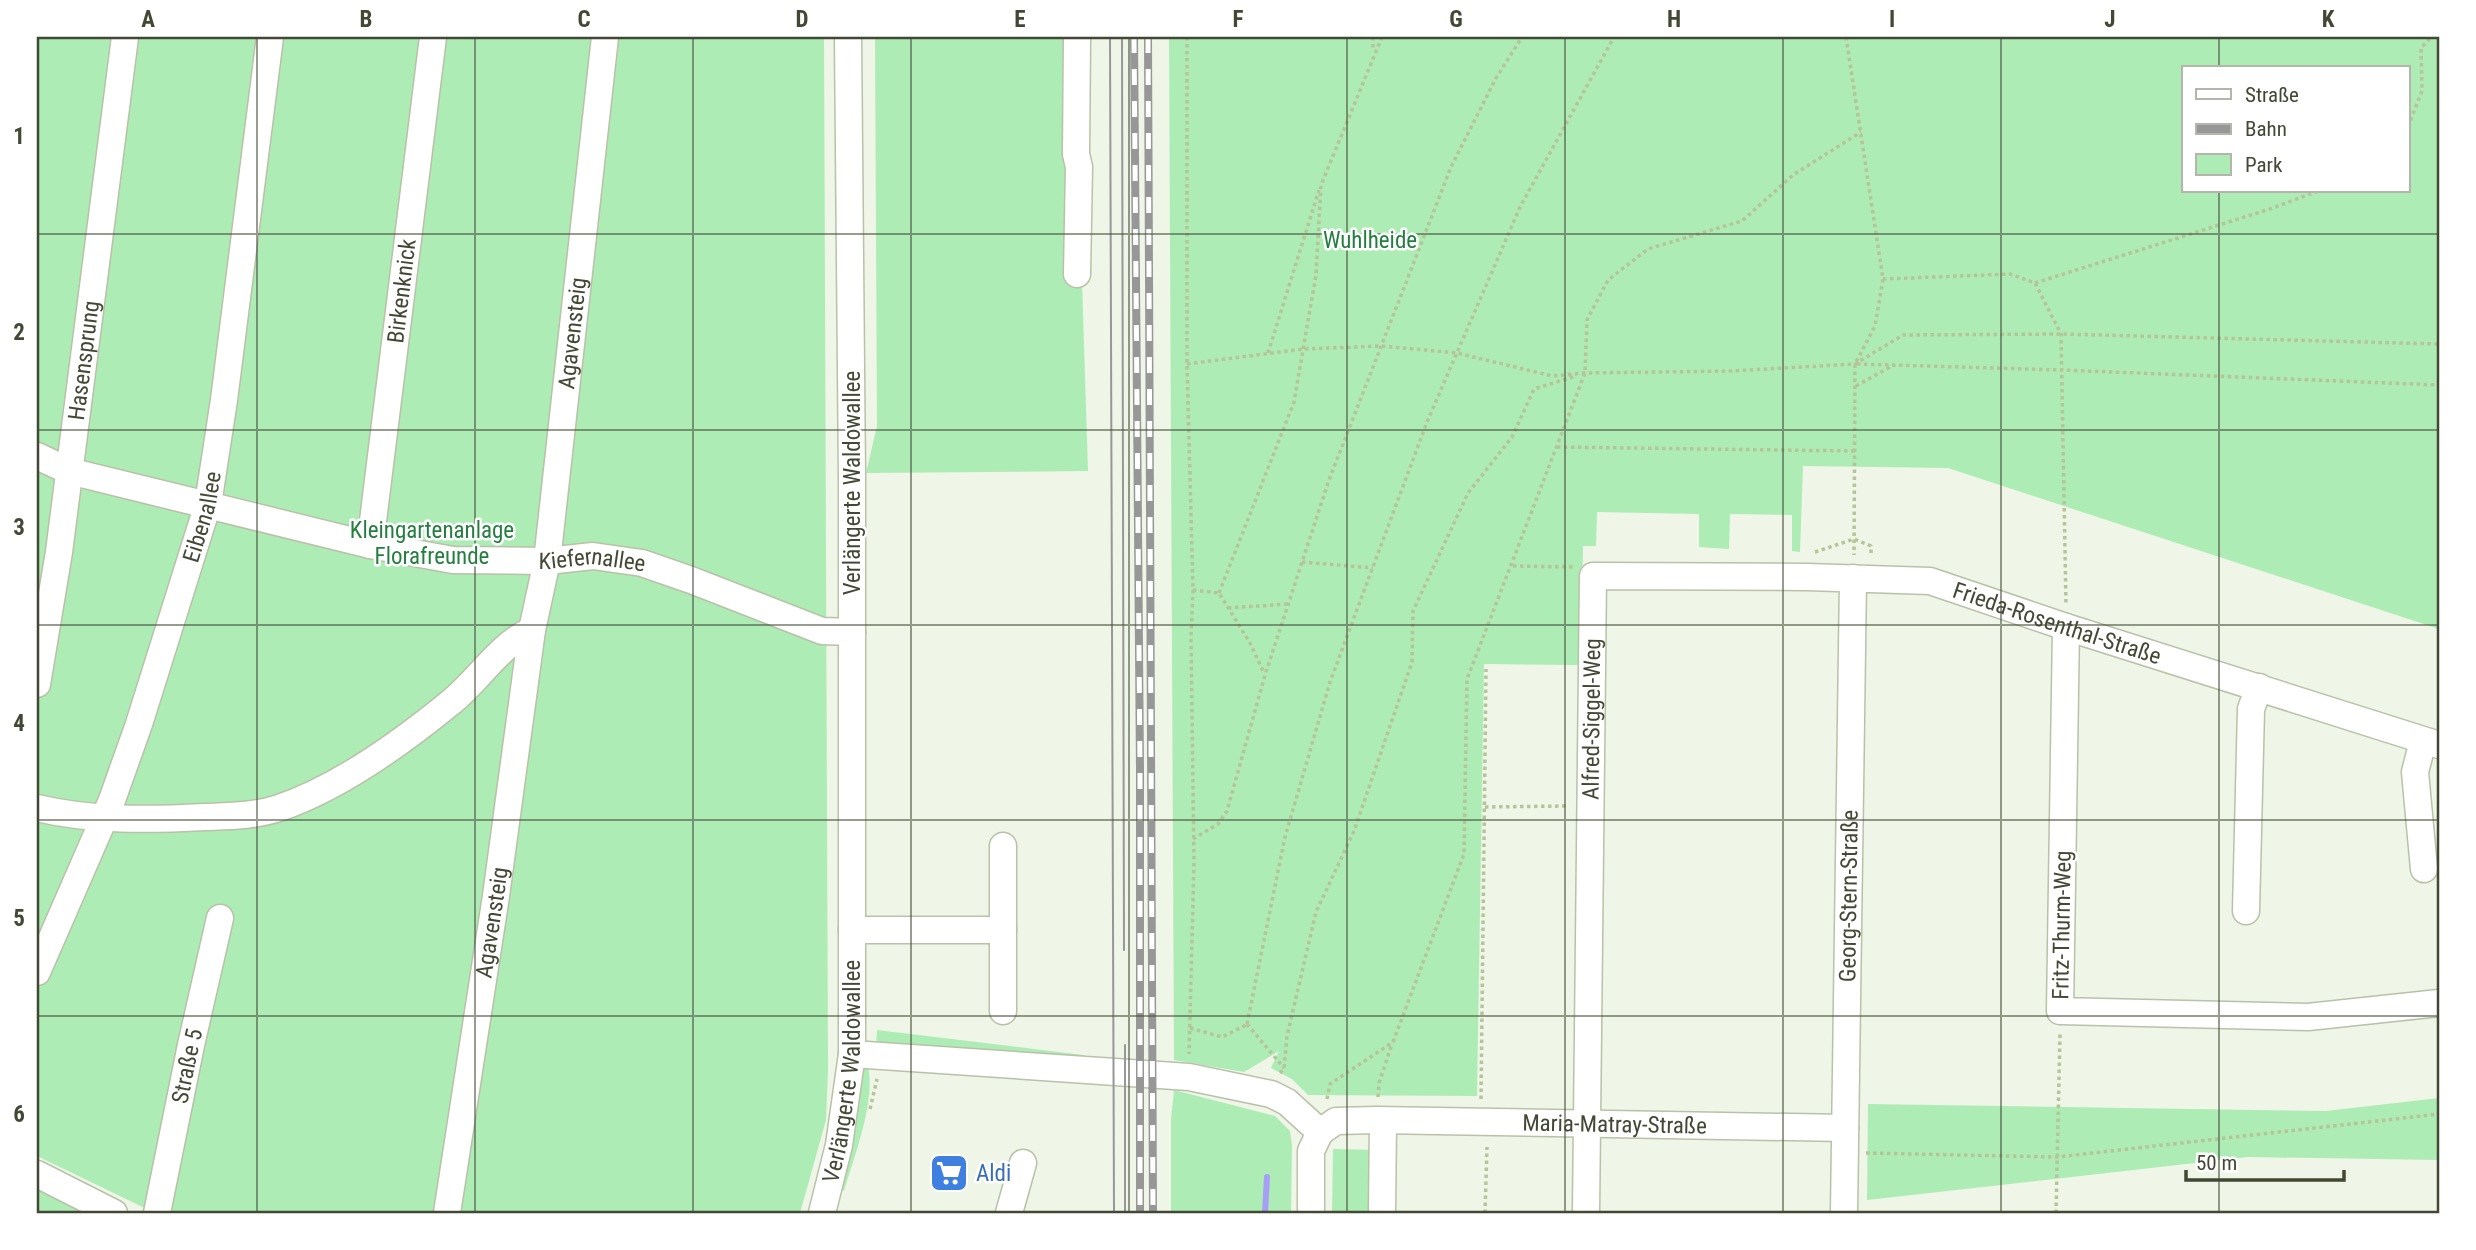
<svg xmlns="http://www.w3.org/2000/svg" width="2476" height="1250" font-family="'Roboto Condensed',sans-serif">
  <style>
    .green { fill: #adecb5; fill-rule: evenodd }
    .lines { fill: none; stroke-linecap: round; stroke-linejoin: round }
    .stream { stroke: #a79ff6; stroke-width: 6 }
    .minor-casing { stroke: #b9c1a9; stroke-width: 29 }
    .path { stroke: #b6c499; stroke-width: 3.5; stroke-dasharray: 3.5 3.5; stroke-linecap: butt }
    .minor { stroke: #fff; stroke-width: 26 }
    .tram { stroke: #979797; stroke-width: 2 }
    .rail-casing { stroke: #979797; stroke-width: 8 }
    .rail { stroke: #fff; stroke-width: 5; stroke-dasharray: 16; stroke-linecap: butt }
    .grid { fill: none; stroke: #434835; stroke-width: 2; stroke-opacity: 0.55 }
    .labels { text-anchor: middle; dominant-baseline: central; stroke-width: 5; stroke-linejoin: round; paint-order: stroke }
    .park-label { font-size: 23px; fill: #247f3f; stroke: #fff }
    .street-label { font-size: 23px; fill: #434835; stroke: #fff }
    .shop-label { font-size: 23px; fill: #366cbe; stroke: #fff; text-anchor: start }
    .neatline { fill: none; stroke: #434835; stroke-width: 2.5 }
    .grid-label { font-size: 23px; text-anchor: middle; font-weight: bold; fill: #434835 }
  </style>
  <rect width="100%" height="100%" fill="#eff5e7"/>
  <path class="green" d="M 37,37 L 824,37 L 828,1070 L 826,1120 L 800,1213 L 155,1213 L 37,1156 Z
    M 875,37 L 1089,37 L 1082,281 L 1088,471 L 866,473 L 877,426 Z
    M 1169,37 L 2439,37 L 2439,629 L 1948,468 L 1803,466 L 1800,552 L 1792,551 L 1792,515 L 1730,514 L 1729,549 L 1699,547 L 1699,514 L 1597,512 L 1596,546 L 1583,546 L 1581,665 L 1484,664 L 1477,1096 L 1308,1095 L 1292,1079 L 1271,1068 L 1279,1051 L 1244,1072 L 1174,1060 ZM 2184,68 L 2408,68 L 2408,191 L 2184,191 Z
    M 877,1030 L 1083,1055 L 1106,1063 L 876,1047 Z
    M 860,1059 L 866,1060 C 879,1094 854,1156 844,1191 L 839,1187 Z
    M 1174,1090 L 1275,1116 L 1290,1131 L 1292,1145 L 1291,1213 L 1171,1213 L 1171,1119 Z
    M 2439,1098 L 2439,1160 L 2248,1157 L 1867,1200 L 1868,1104 L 2326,1111 Z
    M 1333,1149 L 1381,1150 L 1380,1213 L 1332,1213 Z
    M 37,1187 L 89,1213 L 37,1213 Z"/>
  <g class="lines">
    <path class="stream" d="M 1265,1213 L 1267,1177"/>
    <defs>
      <g id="minor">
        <path d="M 1077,37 L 1076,154 L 1079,167 L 1077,274"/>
        <path id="s1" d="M 37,456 L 69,471 L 370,545 L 453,560 L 547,561 L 593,556 L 642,563 L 691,580 L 822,631 L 852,632"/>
        <path id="s2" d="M 370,545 L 433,37"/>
        <path d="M 2066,627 L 2060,1011 L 2308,1017 L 2439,1003"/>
        <path id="s3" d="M 37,684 L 59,552 L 125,37"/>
        <path d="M 2423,741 L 2415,772 L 2424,869"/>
        <path d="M 37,808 C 92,821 149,820 205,817 C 230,816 255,816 279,808 C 339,788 401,743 450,703 C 479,680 498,646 532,630"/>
        <path d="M 2246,911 L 2251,709 L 2259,687"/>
        <path d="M 852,930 L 1003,930 L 1003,1011"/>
        <path d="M 1003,930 L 1003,846"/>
        <path id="s4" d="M 37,972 L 112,800 L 139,724 L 208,504 L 224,400 L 270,37"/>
        <path d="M 852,1054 L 1189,1077 L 1271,1094 L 1287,1102 L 1320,1132 L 1311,1151 L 1311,1213"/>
        <path id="s5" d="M 1320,1132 L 1336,1121 L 1377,1120 L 1845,1128"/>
        <path d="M 37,1174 L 114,1213"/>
        <path id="s6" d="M 157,1213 L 191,1045 L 220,918"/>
        <path id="s7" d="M 447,1213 L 496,896 L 532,630 L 547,561 L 605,37"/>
        <path id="s8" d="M 822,1213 L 839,1145 L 852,1054 L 852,479 L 848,37"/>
        <path d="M 1009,1213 L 1023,1163"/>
        <path d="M 1382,1213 L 1383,1121"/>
        <path id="s9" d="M 1586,1213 L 1593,576 L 1807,577 L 1930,581 L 2066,627 L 2439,745"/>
        <path id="s10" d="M 1844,1213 L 1853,578"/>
      </g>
    </defs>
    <use href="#minor" class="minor-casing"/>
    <path class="path" d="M 1187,37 L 1187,364 L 1193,590 L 1191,636 L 1194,864 L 1189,1054
      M 1373,37 L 1373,51
      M 1846,37 L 1883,279 L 1875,326 L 1855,364 L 1854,555
      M 2408,127 L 2422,91 L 2421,48 L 2431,37
      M 1883,279 L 2010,274 L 2035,283 L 2061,334 L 2066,604
      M 2035,283 L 2270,209 L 2318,191
      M 1268,353 L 1319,190
      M 1187,364 L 1303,349 L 1381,346 L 1457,353 L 1552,376 L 1585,373 L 1731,371 L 1855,364 L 1903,335 L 2061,334 L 2439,344
      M 1857,364 L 2062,370 L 2439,385
      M 1856,386 L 1892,366
      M 1557,447 L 1855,451
      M 1815,552 L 1854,539 L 1871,546 L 1871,555
      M 1302,562 L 1373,568
      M 1513,566 L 1573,567
      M 1193,590 L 1219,593 L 1250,643 L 1264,673
      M 1219,593 L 1294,402 L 1316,275 L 1321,185 L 1382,37
      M 1228,608 L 1288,604
      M 1485,807 L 1566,806
      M 1193,839 L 1218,824 L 1227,811 L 1265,675 L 1329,480 L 1451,167 L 1496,78 L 1522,37
      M 1247,1024 L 1285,837 L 1330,682 L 1427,422 L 1520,207 L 1614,37
      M 1247,1024 L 1284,1068
      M 1190,1028 L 1222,1037 L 1246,1025
      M 1280,1073 L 1284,1069 L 1287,1036 L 1316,912 L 1354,831 L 1412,662 L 1413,611 L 1468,493 L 1512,437 L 1534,389 L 1576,376
      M 1378,1097 L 1379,1083 L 1392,1044
      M 1327,1099 L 1330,1084 L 1393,1042 L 1464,854 L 1467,679 L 1585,373 L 1587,320 L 1608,280 L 1648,249 L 1742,221 L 1793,175 L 1861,132
      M 1481,1099 L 1486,669
      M 870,1109 L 877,1079
      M 1866,1153 L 2057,1157 L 2439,1114
      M 1485,1213 L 1487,1147
      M 2056,1213 L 2060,1034"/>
    <use href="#minor" class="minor"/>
    <path class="tram" d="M 1110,37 L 1114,1213
      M 1122,37 L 1124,950
      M 1125,1045 L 1125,1213"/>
    <defs>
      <path id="rail" d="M 1134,37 L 1140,770 L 1140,1213
        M 1148,37 L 1153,1213"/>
    </defs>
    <use href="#rail" class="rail-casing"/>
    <use href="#rail" class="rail"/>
  </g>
  <path class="grid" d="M 257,37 L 257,1213M 475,37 L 475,1213M 693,37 L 693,1213M 911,37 L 911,1213M 1129,37 L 1129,1213M 1347,37 L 1347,1213M 1565,37 L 1565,1213M 1783,37 L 1783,1213M 2001,37 L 2001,1213M 2219,37 L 2219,68M 2219,191 L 2219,1213M 37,234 L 2439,234M 37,430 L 2439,430M 37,625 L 2439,625M 37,820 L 2439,820M 37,1016 L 2439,1016"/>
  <defs>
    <symbol id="supermarket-square" viewBox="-11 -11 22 22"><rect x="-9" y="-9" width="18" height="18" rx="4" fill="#3f7fe0" stroke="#fff"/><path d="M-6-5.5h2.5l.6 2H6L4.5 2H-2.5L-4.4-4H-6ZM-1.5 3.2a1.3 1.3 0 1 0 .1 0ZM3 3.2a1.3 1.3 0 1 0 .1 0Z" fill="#fff"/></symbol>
  </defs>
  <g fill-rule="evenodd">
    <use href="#supermarket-square" x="927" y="1151" width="44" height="44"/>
  </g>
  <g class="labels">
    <g class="park-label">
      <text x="1370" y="240">Wuhlheide</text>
      <text x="432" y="530">Kleingartenanlage<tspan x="432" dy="26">Florafreunde</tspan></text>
    </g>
    <g class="street-label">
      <text stroke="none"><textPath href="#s2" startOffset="256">Birkenknick</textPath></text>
      <text stroke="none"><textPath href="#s7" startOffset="889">Agavensteig</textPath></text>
      <text stroke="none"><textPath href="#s3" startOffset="327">Hasensprung</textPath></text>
      <text transform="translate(852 483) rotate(-90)">Verlängerte Waldowallee</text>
      <text stroke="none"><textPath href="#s4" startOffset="485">Eibenallee</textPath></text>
      <text stroke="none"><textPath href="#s1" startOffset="569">Kiefernallee</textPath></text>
      <text stroke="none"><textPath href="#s9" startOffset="1108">Frieda-Rosenthal-Straße</textPath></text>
      <text stroke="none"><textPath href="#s9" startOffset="494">Alfred-Siggel-Weg</textPath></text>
      <text stroke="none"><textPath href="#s10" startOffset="317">Georg-Stern-Straße</textPath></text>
      <text stroke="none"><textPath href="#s7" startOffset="294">Agavensteig</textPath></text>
      <text transform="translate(2062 925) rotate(-89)">Fritz-Thurm-Weg</text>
      <text stroke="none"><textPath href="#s6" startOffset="150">Straße 5</textPath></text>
      <text stroke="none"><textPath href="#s8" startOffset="144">Verlängerte Waldowallee</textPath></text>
      <text stroke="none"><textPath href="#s5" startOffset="298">Maria-Matray-Straße</textPath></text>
    </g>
    <g class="shop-label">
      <text x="976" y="1173">Aldi</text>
    </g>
  </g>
  <rect width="2476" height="1250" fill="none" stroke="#ffffff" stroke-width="77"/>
  <rect x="2182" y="66" width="228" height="126" fill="#ffffff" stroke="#b4b6ae" stroke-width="2"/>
  <rect x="2196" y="89" width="35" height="10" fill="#ffffff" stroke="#b4b6ae" stroke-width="2"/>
  <text x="2245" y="102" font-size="21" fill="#434835">Straße</text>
  <rect x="2196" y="124" width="35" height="10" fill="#979797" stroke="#b4b6ae" stroke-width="2"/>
  <text x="2245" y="136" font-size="21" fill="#434835">Bahn</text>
  <rect x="2196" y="154" width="35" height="21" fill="#adecb5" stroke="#b4b6ae" stroke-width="2"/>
  <text x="2245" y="172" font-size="21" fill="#434835">Park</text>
  <path d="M2186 1170v10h158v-10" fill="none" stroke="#434835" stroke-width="3.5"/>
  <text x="2196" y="1170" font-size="21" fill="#434835" stroke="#ffffff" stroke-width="5" paint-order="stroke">50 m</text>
  <rect x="38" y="38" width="2400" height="1174" class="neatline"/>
  <g class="grid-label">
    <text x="148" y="27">A</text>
    <text x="366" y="27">B</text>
    <text x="584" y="27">C</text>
    <text x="802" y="27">D</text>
    <text x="1020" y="27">E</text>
    <text x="1238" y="27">F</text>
    <text x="1456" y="27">G</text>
    <text x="1674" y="27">H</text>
    <text x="1892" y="27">I</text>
    <text x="2110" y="27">J</text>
    <text x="2328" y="27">K</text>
    <text x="19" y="144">1</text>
    <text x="19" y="340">2</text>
    <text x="19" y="535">3</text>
    <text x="19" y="731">4</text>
    <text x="19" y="926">5</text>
    <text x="19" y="1122">6</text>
  </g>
</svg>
